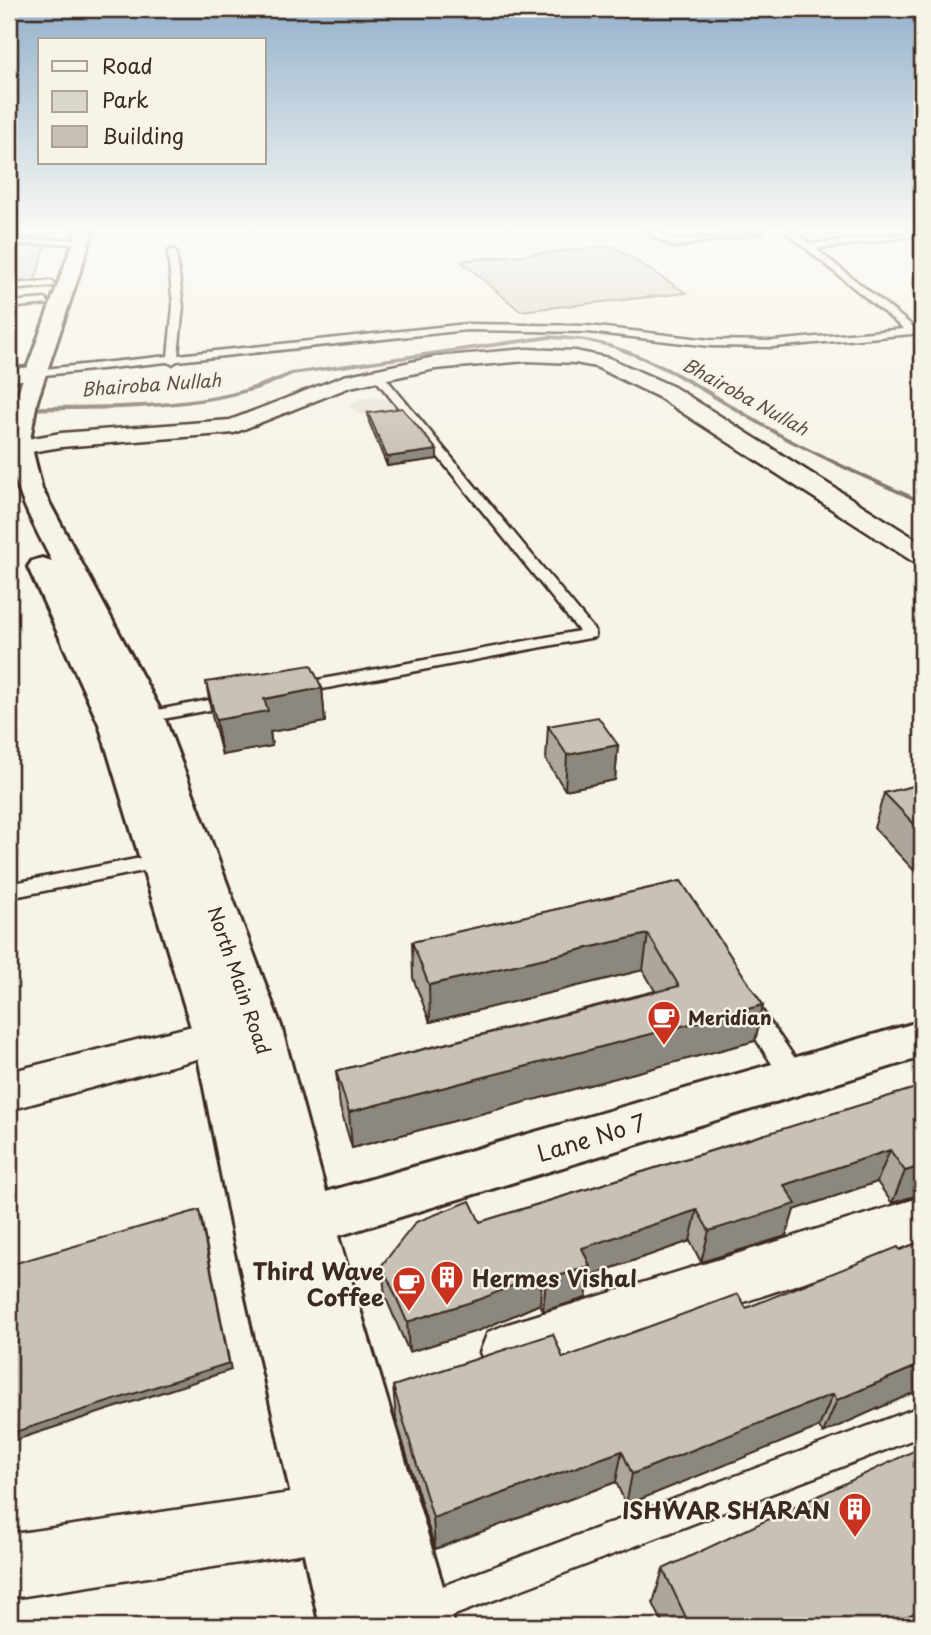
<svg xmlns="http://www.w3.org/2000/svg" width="931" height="1635" font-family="'Playpen Sans',sans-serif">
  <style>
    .built { fill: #e9e4d9 }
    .green { fill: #dbd6cb; stroke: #8b8074; stroke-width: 2 }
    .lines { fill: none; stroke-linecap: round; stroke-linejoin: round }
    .stream { fill: #84786c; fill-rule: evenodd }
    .service-casing { stroke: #3b2a1e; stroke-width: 5 }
    .minor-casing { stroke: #3b2a1e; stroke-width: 5 }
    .tertiary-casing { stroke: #3b2a1e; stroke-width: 6 }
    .secondary-casing { stroke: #3b2a1e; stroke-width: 6 }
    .service { fill: #f7f3e8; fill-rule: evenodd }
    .minor { fill: #f7f3e8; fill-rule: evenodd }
    .tertiary { fill: #f7f3e8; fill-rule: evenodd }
    .secondary { fill: #f7f3e8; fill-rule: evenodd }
    .wall { fill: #aca69d; stroke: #3b2a1e; stroke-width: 2 }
    .shaded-wall { fill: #8c877f; stroke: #3b2a1e; stroke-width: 2 }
    .building { fill: #c8c1b6; stroke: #3b2a1e; stroke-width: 2 }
    .labels { text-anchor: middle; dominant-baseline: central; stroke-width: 5; stroke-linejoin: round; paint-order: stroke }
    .far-water-label { font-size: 18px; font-style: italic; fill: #5f5145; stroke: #f7f3e8 }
    .street-label { font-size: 19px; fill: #3b2a1e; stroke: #f7f3e8 }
    .poi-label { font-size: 19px; font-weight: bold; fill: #3b2a1e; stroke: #f7f3e8; text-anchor: start }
    .near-street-label { font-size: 23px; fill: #3b2a1e; stroke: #f7f3e8 }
    .near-poi-label { font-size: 23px; font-weight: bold; fill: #3b2a1e; stroke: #f7f3e8; text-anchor: end }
  </style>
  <rect width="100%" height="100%" fill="#f7f3e8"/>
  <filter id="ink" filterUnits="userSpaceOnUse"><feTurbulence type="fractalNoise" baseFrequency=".0143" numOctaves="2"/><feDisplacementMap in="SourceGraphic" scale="14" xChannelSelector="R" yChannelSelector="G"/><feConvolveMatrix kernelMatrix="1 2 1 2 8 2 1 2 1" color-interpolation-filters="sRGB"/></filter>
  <g filter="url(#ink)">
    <path class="built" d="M 373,397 L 394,400 L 398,406 L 375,415 L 359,414 L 349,406 L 359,399 Z"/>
    <path class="green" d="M 49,235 L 34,283 L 9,285 L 9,238 Z
      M 613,246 L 686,293 L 520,311 L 461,261 Z"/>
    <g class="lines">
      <path class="stream" d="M 550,335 C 573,337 596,339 618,347 C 679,367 731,406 787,437 C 831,460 877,480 922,500 L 922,504 L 852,473 L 785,440 L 672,374 L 643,360 L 613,348 L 583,341 L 550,339 L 292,375 C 282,380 272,384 262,388 C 185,413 90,409 9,411 L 9,407 C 80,404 160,409 230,393 C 251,388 270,380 291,372 Z"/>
      <defs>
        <path id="service" d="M 646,232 L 657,232 L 674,241 L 765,232 L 673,247 Z
          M 786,232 L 795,232 L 810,244 L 922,232 L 922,235 L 816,249 L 915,328 L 922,327 L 922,333 L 773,347 L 710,346 L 588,332 L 467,330 L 177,361 L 172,364 L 167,362 L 35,376 L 30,373 L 35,370 L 168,356 L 173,306 L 168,252 L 172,249 L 176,252 L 183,306 L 178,355 L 467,324 L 588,326 L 710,340 L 773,341 L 904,329 Z
          M 71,239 L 74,243 L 9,245 L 9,241 Z
          M 52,281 L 55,286 L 9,290 L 9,284 Z
          M 46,299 L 49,304 L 9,308 L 9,302 Z
          M 372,371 L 380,371 L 595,631 L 595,637 L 296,694 L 290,693 L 288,689 L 296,684 L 579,631 L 372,375 Z
          M 235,695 L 244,700 L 241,704 L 147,722 L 138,717 L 147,712 Z
          M 161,854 L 168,856 L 171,861 L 168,866 L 9,898 L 9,884 Z
          M 744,993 L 752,996 L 803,1070 L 806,1077 L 803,1084 L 794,1087 L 785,1084 L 736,1008 L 733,1002 L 736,996 Z
          M 922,1406 L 922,1436 L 426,1626 L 412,1622 L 407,1610 L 412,1598 L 424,1593 Z"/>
        <path id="minor" d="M 527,349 L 575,351 L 609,358 L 674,387 L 922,543 L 922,563 L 912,561 L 658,397 L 596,367 L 575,363 L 527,361 L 435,369 L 350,387 L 234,433 L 61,447 L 19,454 L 9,449 L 11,442 L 61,433 L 230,420 L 344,376 L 435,357 Z
          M 244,1013 L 260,1018 L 266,1030 L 260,1042 L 9,1110 L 9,1072 Z
          M 922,1197 L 922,1243 L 508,1380 L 488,1372 L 480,1352 L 488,1332 L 508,1324 Z
          M 330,1487 L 352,1496 L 361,1518 L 352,1540 L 330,1549 L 18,1597 L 9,1593 L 9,1528 L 20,1533 Z"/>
        <path id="tertiary" d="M 35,367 L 46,373 L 43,378 L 9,381 L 9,369 Z"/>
        <path id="secondary" d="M 77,232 L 93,232 L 37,401 L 30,440 L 42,489 L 164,717 L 281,1026 L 326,1192 L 922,1021 L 922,1057 L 338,1236 L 455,1626 L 320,1626 L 233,1235 L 194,1037 L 99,724 L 28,567 L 32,561 L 42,558 L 52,561 C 23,504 0,467 15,401 Z"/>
      </defs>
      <use href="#service" class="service-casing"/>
      <use href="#minor" class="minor-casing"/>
      <use href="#tertiary" class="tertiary-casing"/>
      <use href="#secondary" class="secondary-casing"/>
      <use href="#service" class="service"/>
      <use href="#minor" class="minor"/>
      <use href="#tertiary" class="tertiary"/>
      <use href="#secondary" class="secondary"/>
    </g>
    <path class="wall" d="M 368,413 L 437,459 L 387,466 L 369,422 Z
      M 206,682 L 322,688 L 325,722 L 270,732 L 272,746 L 222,755 L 212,716 Z
      M 548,726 L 618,745 L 615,780 L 565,790 L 546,760 Z
      M 922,784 L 922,879 L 874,828 L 884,793 Z
      M 681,881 L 763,1005 L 755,1041 L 352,1148 L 340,1107 L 336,1071 L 655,991 L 643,970 L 430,1022 L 413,978 L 412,942 Z
      M 922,1086 L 922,1196 L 921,1194 L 892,1203 L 877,1182 L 794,1210 L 786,1236 L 701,1262 L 690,1241 L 589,1276 L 586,1298 L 543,1311 L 540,1304 L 480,1330 L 409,1352 L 385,1296 L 382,1265 L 480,1222 Z
      M 922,1241 L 823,1433 L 819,1427 L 626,1505 L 616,1482 L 435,1549 L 396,1419 L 393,1386 L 563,1358 L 746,1308 Z
      M 663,1569 L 922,1626 L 664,1626 L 653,1603 Z"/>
    <path class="shaded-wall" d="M 437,450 L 437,459 L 387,466 L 387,457 Z
      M 322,688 L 325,722 L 270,732 L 272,746 L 222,755 L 216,720 L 264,699 Z
      M 618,745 L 615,780 L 565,790 L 567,755 Z
      M 648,934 L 643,970 L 430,1022 L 429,985 Z
      M 763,1005 L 755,1041 L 352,1148 L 349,1112 Z
      M 890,1150 L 877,1182 L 794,1210 L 786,1236 L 701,1262 L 709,1231 L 784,1185 Z
      M 922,1166 L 922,1192 L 921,1194 L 892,1203 L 905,1171 Z
      M 697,1210 L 690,1241 L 589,1276 L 586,1298 L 543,1311 L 546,1280 L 582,1248 Z
      M 201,1217 L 231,1370 L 9,1442 L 9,1434 Z
      M 542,1273 L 540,1304 L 480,1330 L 409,1352 L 407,1322 Z
      M 922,1364 L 922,1389 L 823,1433 L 837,1400 Z
      M 833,1394 L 819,1427 L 626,1505 L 632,1474 Z
      M 622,1451 L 616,1482 L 435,1549 L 433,1518 Z
      M 922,1609 L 922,1626 L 889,1626 Z"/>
    <path class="building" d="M 402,408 L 437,450 L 387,457 L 368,413 Z
      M 311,665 L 322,688 L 264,699 L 268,711 L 216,720 L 206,682 Z
      M 598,717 L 618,745 L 567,755 L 548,726 Z
      M 922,784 L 922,832 L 884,793 Z
      M 681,881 L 763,1005 L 349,1112 L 336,1071 L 679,986 L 648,934 L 429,985 L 412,942 Z
      M 922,1086 L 922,1166 L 905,1171 L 890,1150 L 784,1185 L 796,1204 L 709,1231 L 697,1210 L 582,1248 L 590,1266 L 546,1280 L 542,1273 L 481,1299 L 407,1322 L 382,1265 L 416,1222 L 470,1201 L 480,1222 Z
      M 199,1210 L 229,1363 L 9,1434 L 9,1265 Z
      M 922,1241 L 922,1364 L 837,1400 L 833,1394 L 632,1474 L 622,1451 L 433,1518 L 393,1386 L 553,1334 L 563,1358 L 738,1294 L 746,1308 L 898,1247 L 900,1250 Z
      M 922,1447 L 922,1609 L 889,1626 L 690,1626 L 663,1569 Z"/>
  </g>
  <linearGradient id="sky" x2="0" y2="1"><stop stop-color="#93b1cb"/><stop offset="0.5" stop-color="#fbfaf5"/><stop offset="1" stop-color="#fbfaf5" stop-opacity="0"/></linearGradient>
  <rect width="931" height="461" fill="url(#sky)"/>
  <defs>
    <symbol id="cafe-pin" viewBox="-11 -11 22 30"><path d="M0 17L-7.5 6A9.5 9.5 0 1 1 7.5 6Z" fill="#c8321e" stroke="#f7f3e8"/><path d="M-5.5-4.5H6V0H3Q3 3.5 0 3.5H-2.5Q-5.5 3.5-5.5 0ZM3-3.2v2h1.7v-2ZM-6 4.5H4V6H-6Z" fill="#fff"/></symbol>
    <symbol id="building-pin" viewBox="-11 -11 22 30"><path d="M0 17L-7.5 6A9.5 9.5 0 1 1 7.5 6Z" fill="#c8321e" stroke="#f7f3e8"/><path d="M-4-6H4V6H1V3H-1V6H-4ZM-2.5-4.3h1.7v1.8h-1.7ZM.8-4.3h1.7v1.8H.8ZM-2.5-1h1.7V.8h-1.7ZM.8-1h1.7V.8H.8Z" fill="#fff"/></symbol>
  </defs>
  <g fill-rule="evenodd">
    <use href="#cafe-pin" x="645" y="998" width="38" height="52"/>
    <use href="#building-pin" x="428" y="1258" width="38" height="52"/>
    <use href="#cafe-pin" x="390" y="1264" width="38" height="52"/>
    <use href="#building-pin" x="836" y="1490" width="38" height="52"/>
  </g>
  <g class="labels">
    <g class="far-water-label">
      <text transform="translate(151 384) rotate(-4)">Bhairoba Nullah</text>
      <text transform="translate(746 396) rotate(29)">Bhairoba Nullah</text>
    </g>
    <g class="street-label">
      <text transform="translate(240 980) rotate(71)">North Main Road</text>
    </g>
    <g class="poi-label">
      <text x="688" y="1017">Meridian</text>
    </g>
    <g class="near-street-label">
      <text transform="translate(591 1137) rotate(-17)">Lane No 7</text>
    </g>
    <g class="near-poi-label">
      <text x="384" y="1270">Third Wave<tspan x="384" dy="26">Coffee</tspan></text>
      <text x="472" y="1277" text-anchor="start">Hermes Vishal</text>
      <text x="830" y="1509">ISHWAR SHARAN</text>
    </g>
  </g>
  <rect width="931" height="1635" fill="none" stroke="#f7f3e8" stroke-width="35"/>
  <rect x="18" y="18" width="896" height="1600" fill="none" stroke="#3b2a1e" stroke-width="2.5" filter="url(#ink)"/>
  <rect x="38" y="38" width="228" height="126" fill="#f7f3e8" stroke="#aca397" stroke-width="2"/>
  <rect x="52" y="61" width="35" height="10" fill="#f7f3e8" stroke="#aca397" stroke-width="2"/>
  <text x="102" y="74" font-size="21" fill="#3b2a1e">Road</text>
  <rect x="52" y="91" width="35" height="21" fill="#dbd6cb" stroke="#aca397" stroke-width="2"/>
  <text x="102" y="108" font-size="21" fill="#3b2a1e">Park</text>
  <rect x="52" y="126" width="35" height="21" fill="#c8c1b6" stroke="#aca397" stroke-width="2"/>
  <text x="102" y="144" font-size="21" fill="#3b2a1e">Building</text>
</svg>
